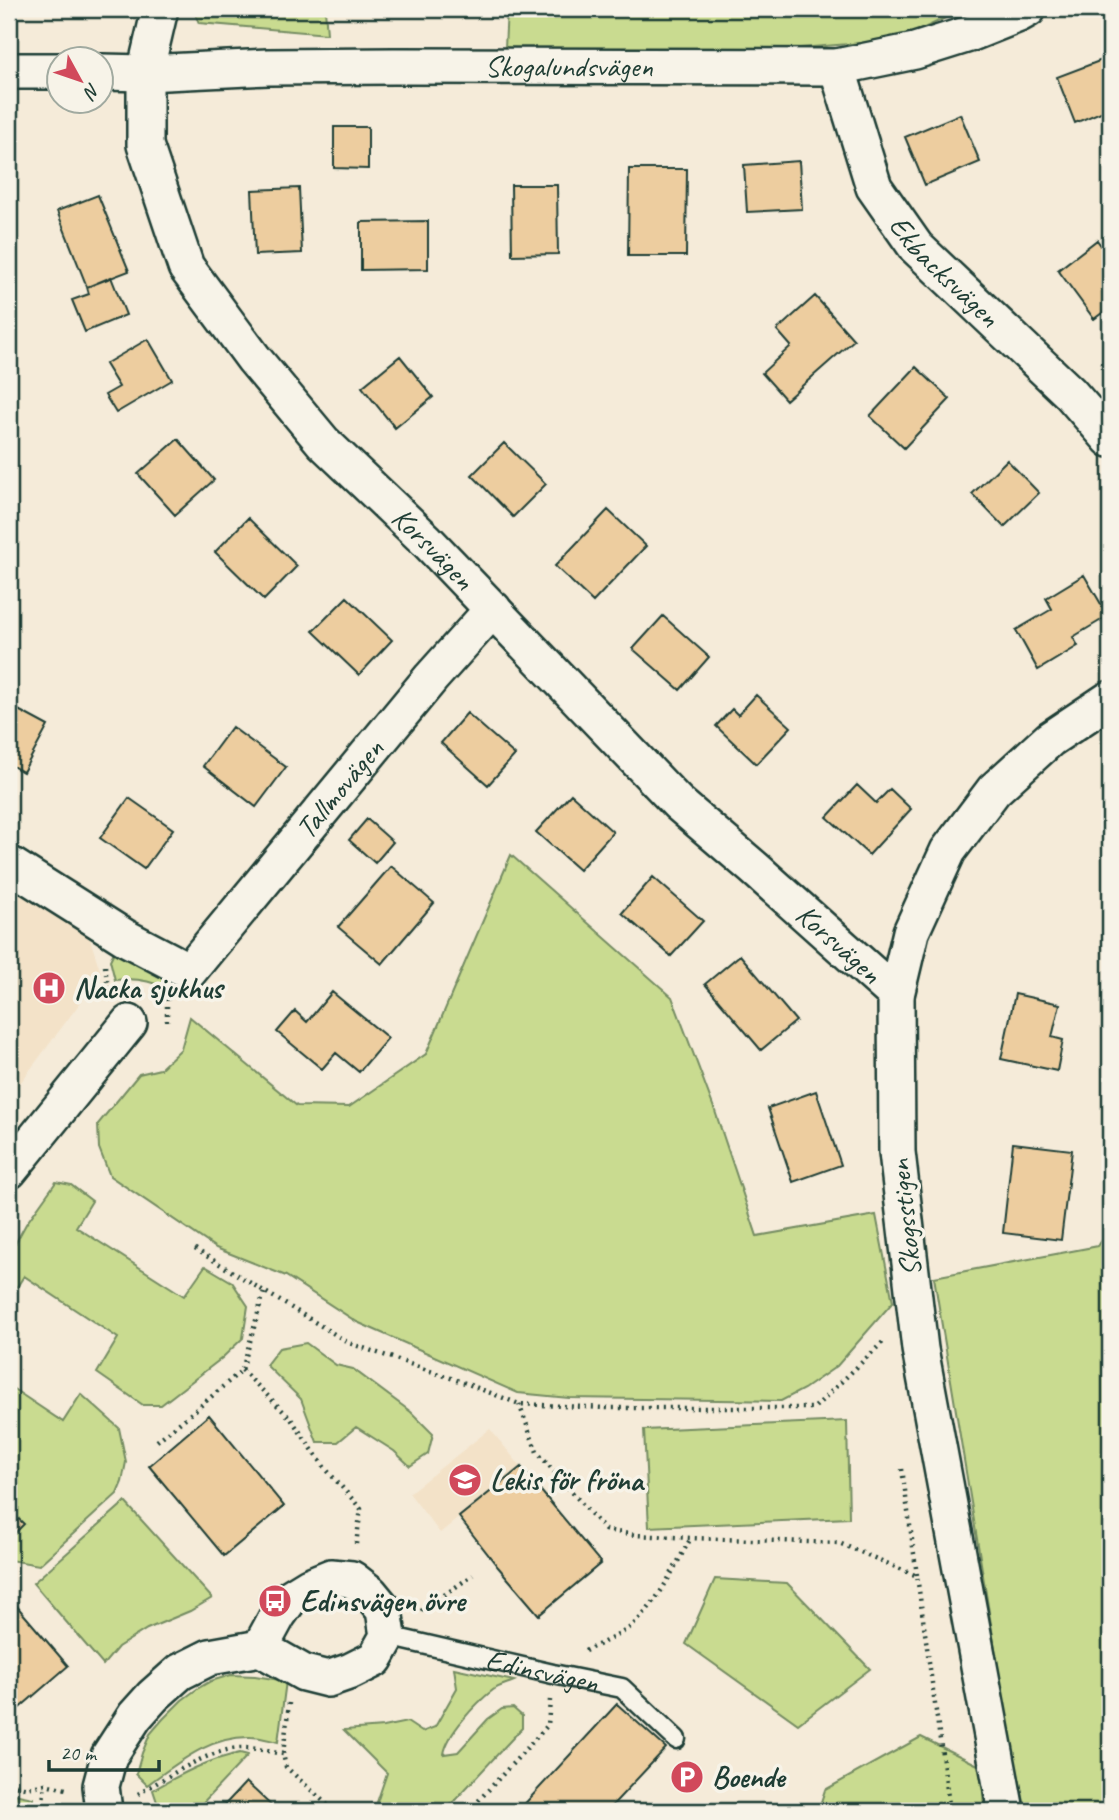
<svg xmlns="http://www.w3.org/2000/svg" width="1119" height="1820" font-family="Caveat,sans-serif">
  <style>
    .built { fill: #f3e2c8 }
    .green { fill: #c9db90; stroke: #748c62; stroke-width: 2 }
    .building { fill: #edcd9f; stroke: #1f3d34; stroke-width: 2 }
    .lines { fill: none; stroke-linecap: round; stroke-linejoin: round }
    .service-casing { stroke: #1f3d34; stroke-width: 23 }
    .minor-casing { stroke: #1f3d34; stroke-width: 40 }
    .path { stroke: #1f3d34; stroke-width: 4.5; stroke-dasharray: 2 5; stroke-linecap: butt }
    .service { stroke: #f7f3e8; stroke-width: 18 }
    .minor { stroke: #f7f3e8; stroke-width: 35 }
    .labels { text-anchor: middle; dominant-baseline: central; stroke-width: 7; stroke-linejoin: round; paint-order: stroke }
    .street-label { font-size: 30px; fill: #1f3d34; stroke: #f7f3e8 }
    .poi-label { font-size: 30px; font-weight: bold; fill: #1f3d34; stroke: #f7f3e8; text-anchor: start }
  </style>
  <rect width="100%" height="100%" fill="#f5ebd9"/>
  <filter id="ink" filterUnits="userSpaceOnUse"><feTurbulence type="fractalNoise" baseFrequency=".0143" numOctaves="2"/><feDisplacementMap in="SourceGraphic" scale="14" xChannelSelector="R" yChannelSelector="G"/><feConvolveMatrix kernelMatrix="1 2 1 2 8 2 1 2 1" color-interpolation-filters="sRGB"/></filter>
  <g filter="url(#ink)">
    <path class="built" d="M 9,882 L 90,939 L 101,973 L 80,1003 L 9,1098 Z
      M 490,1429 L 521,1467 L 440,1533 L 409,1493 Z"/>
    <path class="green" d="M 193,9 L 325,9 L 327,34 L 199,23 Z
      M 507,9 L 964,9 L 899,40 L 800,48 L 505,48 Z
      M 511,855 L 672,997 L 715,1111 L 757,1236 L 876,1215 L 893,1302 L 837,1366 L 804,1389 L 781,1401 L 569,1398 L 518,1393 L 357,1322 L 286,1276 L 216,1248 L 110,1176 L 99,1148 L 98,1124 L 139,1074 L 160,1069 L 181,1049 L 190,1017 L 297,1106 L 349,1107 L 426,1054 Z
      M 114,952 L 130,956 L 169,974 L 165,988 C 150,980 132,978 115,980 L 110,960 Z
      M 56,1182 L 71,1185 L 92,1201 L 76,1227 L 184,1296 L 205,1266 L 232,1282 L 248,1306 L 243,1338 L 222,1358 L 161,1405 L 143,1405 L 97,1373 L 118,1338 L 24,1276 L 17,1287 L 9,1282 L 9,1255 L 26,1224 Z
      M 1110,1229 L 1110,1811 L 1026,1811 L 1008,1728 L 934,1277 L 1098,1246 Z
      M 306,1343 L 336,1365 L 353,1369 L 411,1412 L 433,1434 L 428,1454 L 410,1466 L 394,1451 L 356,1427 L 338,1442 L 317,1442 L 301,1399 L 266,1365 L 279,1348 Z
      M 9,1386 L 63,1422 L 81,1394 L 119,1428 L 126,1462 L 122,1482 L 117,1494 L 39,1565 L 9,1560 Z
      M 847,1421 L 849,1518 L 649,1527 L 644,1430 Z
      M 125,1502 L 212,1598 L 190,1611 L 147,1629 L 118,1647 L 103,1665 L 33,1583 Z
      M 715,1579 L 787,1583 L 870,1669 L 798,1724 L 686,1644 Z
      M 454,1668 L 514,1681 C 507,1684 498,1686 493,1690 C 476,1703 447,1734 444,1754 L 458,1752 L 488,1719 L 502,1709 L 513,1708 L 522,1716 L 522,1728 L 445,1811 L 374,1811 L 387,1773 L 344,1730 L 383,1727 L 407,1722 L 422,1732 L 435,1727 L 457,1688 Z
      M 231,1675 L 255,1676 L 286,1681 L 278,1742 C 269,1740 260,1737 251,1737 C 209,1736 178,1763 147,1785 L 136,1774 L 142,1753 L 150,1734 L 163,1719 L 182,1700 L 197,1689 L 211,1681 Z
      M 921,1737 L 982,1767 L 984,1811 L 818,1811 L 825,1790 Z
      M 240,1753 L 248,1755 L 195,1811 L 160,1811 L 153,1790 C 181,1774 209,1759 240,1753 Z
      M 9,1793 L 33,1798 L 33,1811 L 9,1811 Z"/>
    <path class="building" d="M 1110,57 L 1110,130 L 1103,111 L 1075,123 L 1057,77 Z
      M 960,114 L 980,162 L 925,185 L 905,137 Z
      M 334,127 L 368,127 L 368,169 L 334,168 Z
      M 799,161 L 802,209 L 747,212 L 744,165 Z
      M 629,169 L 687,169 L 686,256 L 628,256 Z
      M 511,185 L 557,185 L 558,254 L 512,255 Z
      M 299,188 L 302,253 L 255,255 L 252,190 Z
      M 98,195 L 129,271 L 87,287 L 57,211 Z
      M 428,221 L 428,269 L 361,270 L 361,222 Z
      M 1097,240 L 1110,258 L 1110,307 L 1094,319 L 1058,270 Z
      M 111,277 L 126,315 L 85,332 L 72,300 L 89,294 L 87,287 Z
      M 815,296 L 854,340 L 786,400 L 762,373 L 791,346 L 777,330 Z
      M 148,339 L 172,380 L 116,413 L 105,395 L 119,387 L 105,364 Z
      M 400,356 L 433,397 L 395,428 L 362,387 Z
      M 916,367 L 950,399 L 904,448 L 870,416 Z
      M 178,439 L 214,480 L 175,515 L 138,474 Z
      M 504,443 L 546,484 L 513,517 L 472,475 Z
      M 1007,460 L 1039,493 L 1004,527 L 972,494 Z
      M 608,510 L 646,546 L 593,602 L 555,566 Z
      M 248,518 L 297,566 L 264,600 L 215,552 Z
      M 1084,575 L 1108,616 L 1073,637 L 1078,646 L 1038,670 L 1016,630 L 1052,609 L 1046,598 Z
      M 347,597 L 392,640 L 359,675 L 313,631 Z
      M 663,616 L 709,657 L 680,690 L 633,649 Z
      M 756,695 L 791,727 L 756,764 L 716,726 L 732,709 L 738,715 Z
      M 9,705 L 48,726 L 23,772 L 9,764 Z
      M 467,713 L 515,755 L 488,785 L 441,743 Z
      M 232,727 L 286,767 L 256,807 L 203,766 Z
      M 857,785 L 876,803 L 890,789 L 911,809 L 869,855 L 827,817 Z
      M 571,794 L 613,832 L 579,870 L 536,832 Z
      M 129,798 L 173,829 L 144,869 L 100,838 Z
      M 367,819 L 393,842 L 375,863 L 349,840 Z
      M 391,866 L 434,903 L 382,964 L 338,927 Z
      M 653,877 L 703,921 L 671,956 L 622,913 Z
      M 740,955 L 796,1021 L 761,1050 L 705,984 Z
      M 332,992 L 388,1038 L 359,1072 L 336,1053 L 322,1069 L 277,1032 L 295,1011 L 307,1022 Z
      M 1015,994 L 1060,1004 L 1052,1037 L 1063,1040 L 1057,1071 L 1001,1059 Z
      M 816,1091 L 841,1165 L 793,1182 L 768,1108 Z
      M 1013,1143 L 1072,1150 L 1061,1240 L 1003,1233 Z
      M 209,1415 L 284,1506 L 224,1556 L 149,1466 Z
      M 521,1467 L 601,1563 L 539,1615 L 498,1567 L 459,1517 Z
      M 9,1510 L 24,1524 L 9,1539 Z
      M 9,1597 L 68,1666 L 9,1717 Z
      M 617,1704 L 666,1748 L 607,1811 L 518,1811 Z
      M 246,1782 L 277,1811 L 219,1811 Z"/>
    <g class="lines">
      <defs>
        <g id="service">
          <path id="s1" d="M 388,1636 L 553,1674 L 622,1688 L 676,1739"/>
        </g>
        <g id="minor">
          <path id="s2" d="M 160,9 L 145,73 L 145,145 L 186,267 L 254,359 L 323,442 L 427,541 L 678,803 L 754,868 L 896,995"/>
          <path id="s3" d="M 837,67 L 874,187 L 916,247 L 1070,393 L 1110,439"/>
          <path d="M 9,71 L 60,71"/>
          <path id="s4" d="M 102,72 L 145,73 L 268,67 L 394,66 L 837,67 L 915,51 L 969,34 L 1019,14 L 1028,9"/>
          <path id="s5" d="M 9,864 L 126,938 L 189,971 L 431,678 L 493,609"/>
          <path d="M 9,1171 L 129,1023"/>
          <path d="M 104,1811 L 101,1786 L 109,1756 L 135,1716 L 153,1696 L 180,1672 L 210,1657 L 260,1648 L 304,1673 L 328,1679 L 351,1671 L 375,1659 L 388,1636 L 384,1610 L 370,1593 L 352,1579 L 331,1577 L 309,1586 L 291,1597 L 278,1615 L 260,1648"/>
          <path d="M 1006,1811 L 920,1349 L 897,1152 L 896,995 L 911,932 L 948,851 L 994,790 L 1050,739 L 1110,699"/>
        </g>
      </defs>
      <use href="#service" class="service-casing"/>
      <use href="#minor" class="minor-casing"/>
      <path class="path" d="M 105,966 L 109,996
        M 167,999 L 167,1021
        M 195,1249 L 349,1343 L 465,1383 L 519,1404 L 606,1408 L 814,1408 L 883,1342
        M 242,1370 L 291,1419 L 325,1468 L 361,1509 L 356,1544
        M 519,1404 L 537,1452 L 605,1530 L 635,1535 L 691,1538 L 839,1543 L 917,1576 L 950,1811
        M 157,1441 L 204,1403 L 242,1370 L 264,1292
        M 902,1469 L 917,1575
        M 421,1611 L 473,1575
        M 585,1651 C 599,1644 615,1638 629,1628 C 657,1606 673,1569 691,1538
        M 289,1703 L 283,1754 L 286,1767 L 334,1811
        M 9,1784 L 28,1788 L 45,1784 L 66,1789
        M 138,1794 C 166,1778 212,1747 244,1748 C 257,1748 271,1752 283,1754
        M 751,1809 L 755,1811
        M 42,1811 L 45,1784
        M 469,1811 L 548,1725 L 550,1700"/>
      <use href="#service" class="service"/>
      <use href="#minor" class="minor"/>
    </g>
  </g>
  <defs>
    <symbol id="hospital-disc" viewBox="-11 -11 22 22"><circle r="9.5" fill="#d1495b" stroke="#f7f3e8"/><path d="M-5-5h3v3.5h4V-5h3V5h-3V1.5h-4V5h-3Z" fill="#fff"/></symbol>
    <symbol id="school-disc" viewBox="-11 -11 22 22"><circle r="9.5" fill="#d1495b" stroke="#f7f3e8"/><path d="M0-5L7-2L0 1L-7-2ZM-4 1L0 2.5L4 1V4Q0 6-4 4Z" fill="#fff"/></symbol>
    <symbol id="bus-disc" viewBox="-11 -11 22 22"><circle r="9.5" fill="#d1495b" stroke="#f7f3e8"/><path d="M-5-6H5V4H4V6H2V4H-2V6H-4V4H-5ZM-3.5-4V0h7V-4ZM-3.5 1.2v1.5H-2V1.2ZM2 1.2v1.5H3.5V1.2Z" fill="#fff"/></symbol>
    <symbol id="parking-disc" viewBox="-11 -11 22 22"><circle r="9.5" fill="#d1495b" stroke="#f7f3e8"/><path d="M-3.5-5.5H1a3.5 3.5 0 0 1 0 7H-1V5.5H-3.5ZM-1-3.4V-.6H.8a1.4 1.4 0 0 0 0-2.8Z" fill="#fff"/></symbol>
  </defs>
  <g fill-rule="evenodd">
    <use href="#hospital-disc" x="30" y="969" width="38" height="38"/>
    <use href="#school-disc" x="446" y="1461" width="38" height="38"/>
    <use href="#bus-disc" x="256" y="1582" width="38" height="38"/>
    <use href="#parking-disc" x="668" y="1758" width="38" height="38"/>
  </g>
  <g class="labels">
    <g class="street-label">
      <text stroke="none"><textPath href="#s4" startOffset="467">Skogalundsvägen</textPath></text>
      <text stroke="none"><textPath href="#s3" startOffset="236">Ekbacksvägen</textPath></text>
      <text stroke="none"><textPath href="#s2" startOffset="642">Korsvägen</textPath></text>
      <text stroke="none"><textPath href="#s5" startOffset="446">Tallmovägen</textPath></text>
      <text stroke="none"><textPath href="#s2" startOffset="1209">Korsvägen</textPath></text>
      <text transform="translate(905 1218) rotate(-96)">Skogsstigen</text>
      <text stroke="none"><textPath href="#s1" startOffset="158">Edinsvägen</textPath></text>
    </g>
    <g class="poi-label">
      <text x="74" y="988">Nacka sjukhus</text>
      <text x="490" y="1480">Lekis för fröna</text>
      <text x="300" y="1601">Edinsvägen övre</text>
      <text x="712" y="1777">Boende</text>
    </g>
  </g>
  <rect width="1119" height="1820" fill="none" stroke="#f7f3e8" stroke-width="35"/>
  <rect x="18" y="18" width="1084" height="1785" fill="none" stroke="#1f3d34" stroke-width="2.5" filter="url(#ink)"/>
  <g transform="translate(80 80) rotate(130)"><circle r="33" fill="#f7f3e8" stroke="#a1aaa0" stroke-width="2"/>
  <path d="M0-5L12 26L0 18L-12 26Z" fill="#d1495b"/>
  <text y="-10" font-size="19" font-weight="bold" text-anchor="middle" fill="#1f3d34">N</text>
  </g>
  <path d="M49 1760v10h110v-10" fill="none" stroke="#1f3d34" stroke-width="3.5"/>
  <text x="60" y="1760" font-size="21" fill="#1f3d34" stroke="#f7f3e8" stroke-width="5" paint-order="stroke">20 m</text>
</svg>
